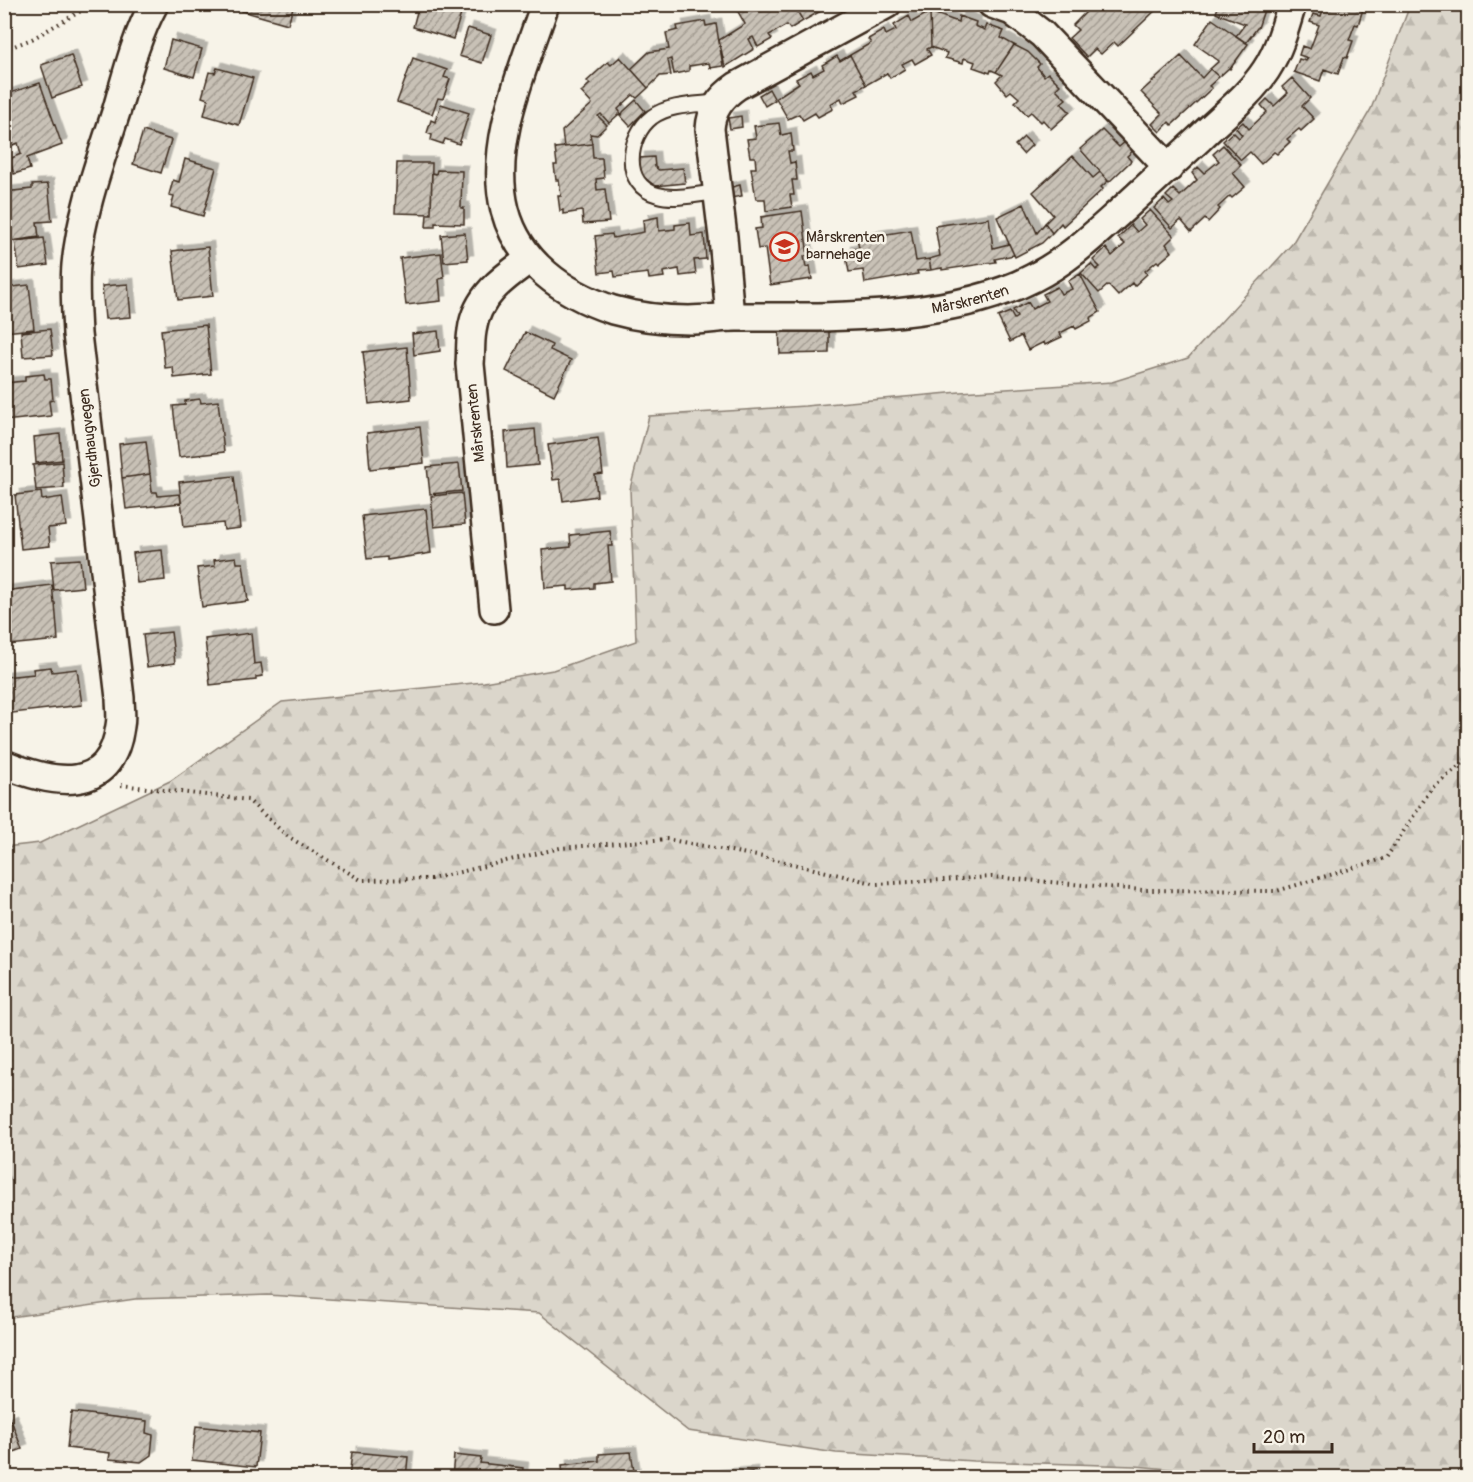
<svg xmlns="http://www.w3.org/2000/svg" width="1473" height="1482" font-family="Pangolin,sans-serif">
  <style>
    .forest { fill: url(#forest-firs); stroke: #8b8074; stroke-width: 1.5 }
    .building { fill: url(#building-hatch); stroke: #3b2a1e; stroke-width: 1.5; filter: url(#shadow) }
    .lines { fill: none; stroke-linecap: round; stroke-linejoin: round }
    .lane-casing { stroke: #3b2a1e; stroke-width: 18 }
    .street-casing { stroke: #3b2a1e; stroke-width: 32 }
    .path { stroke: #3b2a1e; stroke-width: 4; stroke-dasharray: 1.5 4.5; stroke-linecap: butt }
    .lane { stroke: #f7f3e8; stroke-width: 14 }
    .street { stroke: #f7f3e8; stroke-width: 27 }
    .labels { text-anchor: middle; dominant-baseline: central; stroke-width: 5; stroke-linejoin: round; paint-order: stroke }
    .poi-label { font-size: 15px; fill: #3b2a1e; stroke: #f7f3e8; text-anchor: start }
    .street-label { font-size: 15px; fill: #3b2a1e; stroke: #f7f3e8 }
  </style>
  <defs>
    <pattern id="forest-firs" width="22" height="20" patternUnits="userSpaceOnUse" patternTransform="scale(1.5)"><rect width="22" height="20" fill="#dbd6cb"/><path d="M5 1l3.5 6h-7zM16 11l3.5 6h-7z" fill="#bdb8ae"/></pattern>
    <pattern id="building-hatch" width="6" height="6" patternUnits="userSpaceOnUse" patternTransform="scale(1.5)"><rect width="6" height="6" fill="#c8c1b6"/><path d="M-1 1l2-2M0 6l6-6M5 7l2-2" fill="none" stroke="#a49d93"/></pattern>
    <filter id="shadow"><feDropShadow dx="5.5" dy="-5.5" stdDeviation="0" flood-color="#0004"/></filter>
  </defs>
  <rect width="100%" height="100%" fill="#f7f3e8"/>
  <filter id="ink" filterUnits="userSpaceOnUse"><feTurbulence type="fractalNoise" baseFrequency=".0167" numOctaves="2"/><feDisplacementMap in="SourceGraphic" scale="12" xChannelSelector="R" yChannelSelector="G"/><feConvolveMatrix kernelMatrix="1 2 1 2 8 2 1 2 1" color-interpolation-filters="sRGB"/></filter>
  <g filter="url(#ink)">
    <path class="forest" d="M 1410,5 L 1468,5 L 1468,1477 L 1269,1478 L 1135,1466 L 974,1461 L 836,1453 L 688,1431 L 539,1313 L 268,1295 L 135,1299 L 5,1318 L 5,847 L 40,843 L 170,781 L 282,702 L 484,682 L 553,670 L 636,641 L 630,489 L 649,416 L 805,406 L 960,392 L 1112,382 L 1188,358 L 1292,244 L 1371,109 Z"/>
    <path class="building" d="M 244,4 L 294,4 L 288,24 L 242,11 Z
      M 419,4 L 451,4 L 463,8 L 453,39 L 413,27 Z
      M 747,4 L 793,4 L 803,21 L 790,29 L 787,25 L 769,35 L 772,39 L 758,47 L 753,37 L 749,39 L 754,49 L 725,67 L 719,40 L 745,24 L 737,10 Z
      M 793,4 L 829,4 L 830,6 L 803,21 Z
      M 1087,4 L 1162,4 L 1118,46 L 1114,42 L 1101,54 L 1095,49 L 1087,57 L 1069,38 L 1078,30 L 1073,25 L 1086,12 L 1083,8 Z
      M 1219,4 L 1266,4 L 1258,28 L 1257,28 L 1246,43 L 1236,36 L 1245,24 L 1216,13 Z
      M 1325,4 L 1351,4 L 1363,9 L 1358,25 L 1355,24 L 1349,40 L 1353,41 L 1347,58 L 1344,57 L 1338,74 L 1324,69 L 1320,81 L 1294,72 L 1299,59 L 1306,61 L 1308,58 L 1299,55 L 1302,46 L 1310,49 L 1319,25 L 1310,22 L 1313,14 L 1321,16 Z
      M 930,12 L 958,22 L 959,16 L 976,22 L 975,26 L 985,30 L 987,25 L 1004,31 L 1001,38 L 1014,45 L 996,72 L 991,70 L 990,73 L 973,67 L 975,62 L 964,58 L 963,63 L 945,58 L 947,53 L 931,47 Z
      M 930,12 L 931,47 L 927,49 L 931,55 L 915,64 L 912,59 L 902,64 L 905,69 L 890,78 L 887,73 L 866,85 L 850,55 L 871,43 L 868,39 L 884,30 L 886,35 L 896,30 L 894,25 L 909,16 L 912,22 Z
      M 1212,19 L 1248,44 L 1230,69 L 1229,68 L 1219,77 L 1210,69 L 1219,61 L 1195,44 Z
      M 705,21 L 706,26 L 716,24 L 723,66 L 710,68 L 709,63 L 689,66 L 689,71 L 674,74 L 671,59 L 668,60 L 671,75 L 660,76 L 648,88 L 631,69 L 649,52 L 669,49 L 666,33 L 678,30 L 677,26 Z
      M 468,28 L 491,35 L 482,63 L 459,56 Z
      M 171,40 L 202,49 L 194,77 L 164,68 Z
      M 1014,45 L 1028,52 L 1040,64 L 1037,67 L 1044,76 L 1048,73 L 1060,85 L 1056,89 L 1066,99 L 1061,103 L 1070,112 L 1051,129 L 1043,120 L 1041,122 L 1031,112 L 1027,115 L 1015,102 L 1019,98 L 1011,91 L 1007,94 L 996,81 L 1002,75 L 996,72 Z
      M 71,55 L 82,87 L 52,98 L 41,65 Z
      M 850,55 L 866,85 L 856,90 L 859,95 L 843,103 L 841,98 L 830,104 L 833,109 L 818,117 L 815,113 L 803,120 L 799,114 L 788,119 L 776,98 L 799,83 L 796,79 L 811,71 L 813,75 L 824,69 L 822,65 L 837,56 L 840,61 Z
      M 1181,56 L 1202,78 L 1210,69 L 1219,77 L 1209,86 L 1212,88 L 1172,125 L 1169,122 L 1160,132 L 1152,124 L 1162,114 L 1141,92 Z
      M 620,57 L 648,88 L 637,98 L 633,95 L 618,109 L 622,115 L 623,112 L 636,100 L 645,111 L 630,126 L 619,114 L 609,123 L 601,114 L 598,116 L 607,125 L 597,135 L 590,134 L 592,144 L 564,147 L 562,131 L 592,104 L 581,92 L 590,84 L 587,81 L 608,62 L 611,65 Z
      M 413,58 L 447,70 L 444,77 L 450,79 L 443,99 L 438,98 L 432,114 L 397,102 Z
      M 217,68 L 253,78 L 239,125 L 204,115 L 208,99 L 202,97 L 209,72 L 215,73 Z
      M 1292,78 L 1310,98 L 1302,106 L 1314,119 L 1301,131 L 1299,129 L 1287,139 L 1290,142 L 1277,154 L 1274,152 L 1261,164 L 1250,152 L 1241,160 L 1223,141 L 1233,132 L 1239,138 L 1242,135 L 1236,128 L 1243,122 L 1249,129 L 1267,112 L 1261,105 L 1267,99 L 1274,106 L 1288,93 L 1282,87 Z
      M 40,83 L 62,145 L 27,158 L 30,169 L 14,174 L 9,159 L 21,154 L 18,143 L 8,147 L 7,144 L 4,145 L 4,95 Z
      M 769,89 L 775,100 L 765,106 L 759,95 Z
      M 441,104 L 469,113 L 459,144 L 445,139 L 443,144 L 431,140 L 432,135 L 427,133 L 431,120 L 435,122 Z
      M 741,116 L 742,127 L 730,129 L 728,118 Z
      M 779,123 L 781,135 L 791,133 L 793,151 L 788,151 L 790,163 L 795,162 L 797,180 L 792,180 L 794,195 L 790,195 L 792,207 L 766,211 L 765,199 L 756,199 L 751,168 L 756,168 L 755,157 L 750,157 L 747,139 L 756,138 L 754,126 Z
      M 1102,130 L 1119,147 L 1126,141 L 1135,149 L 1127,156 L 1131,161 L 1109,182 L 1080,149 Z
      M 143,131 L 171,140 L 161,173 L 133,164 Z
      M 1024,137 L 1032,145 L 1023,154 L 1015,145 Z
      M 592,144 L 593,158 L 602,158 L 604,178 L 596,179 L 597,190 L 605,189 L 609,222 L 583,224 L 582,211 L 563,214 L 563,210 L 560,211 L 558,196 L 561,196 L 559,180 L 556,180 L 554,165 L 557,165 L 555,148 Z
      M 1223,145 L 1241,165 L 1233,173 L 1245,187 L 1232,198 L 1230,196 L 1218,207 L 1220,209 L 1208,222 L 1205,219 L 1191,232 L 1181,220 L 1172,228 L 1154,208 L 1164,199 L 1169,205 L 1173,202 L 1166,196 L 1173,189 L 1180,196 L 1197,180 L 1192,173 L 1198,167 L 1204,173 L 1219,161 L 1213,154 Z
      M 1073,156 L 1093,178 L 1100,172 L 1108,181 L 1101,187 L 1103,189 L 1063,226 L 1061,223 L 1052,233 L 1045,223 L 1053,215 L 1033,192 Z
      M 654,157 L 655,167 L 659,170 L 683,168 L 685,183 L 655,186 L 640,174 L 639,158 Z
      M 185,159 L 216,168 L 203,216 L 171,207 L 174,196 L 169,195 L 173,180 L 179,182 Z
      M 397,163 L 432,163 L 431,214 L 395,213 Z
      M 437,170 L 462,171 L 461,208 L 464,208 L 464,224 L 435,223 L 435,227 L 426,227 L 427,214 L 431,214 L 432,173 L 436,174 Z
      M 48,184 L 52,221 L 37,222 L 39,237 L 4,242 L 4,192 L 32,189 L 32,185 Z
      M 740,185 L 742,196 L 731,198 L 728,188 Z
      M 1024,204 L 1037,233 L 1045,223 L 1052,233 L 1042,243 L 1015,257 L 997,217 Z
      M 1150,210 L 1174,236 L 1166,244 L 1172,252 L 1159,263 L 1157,261 L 1145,271 L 1147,274 L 1134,286 L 1132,283 L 1118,296 L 1108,285 L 1099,293 L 1081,273 L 1091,264 L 1096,270 L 1100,267 L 1093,260 L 1106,248 L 1112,256 L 1125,244 L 1118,238 L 1131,225 L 1137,232 L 1145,225 L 1140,219 Z
      M 802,211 L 808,256 L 804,256 L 806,267 L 810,266 L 812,279 L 770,285 L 765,248 L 758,249 L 755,229 L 762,228 L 761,217 Z
      M 658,217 L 659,231 L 675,229 L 675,225 L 690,223 L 691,236 L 704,234 L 706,259 L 694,260 L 696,274 L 680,276 L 679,269 L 663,272 L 664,277 L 649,279 L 648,273 L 615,277 L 614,271 L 599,273 L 595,236 L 612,234 L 613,238 L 644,232 L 643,220 Z
      M 989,218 L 993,248 L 1009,244 L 1014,255 L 995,259 L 996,262 L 942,270 L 942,268 L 931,270 L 929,259 L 940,256 L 935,226 Z
      M 911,230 L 916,261 L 929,259 L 931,270 L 917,271 L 918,274 L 865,283 L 863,270 L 849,272 L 845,251 L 859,248 L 857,239 Z
      M 465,233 L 468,260 L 444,262 L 441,235 Z
      M 44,238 L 48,265 L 19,269 L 15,241 Z
      M 208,247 L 213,296 L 178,300 L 172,251 Z
      M 441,253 L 444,278 L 439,279 L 441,301 L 406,305 L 400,258 Z
      M 1080,274 L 1100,312 L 1090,318 L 1091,321 L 1076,329 L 1074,326 L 1060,333 L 1062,337 L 1045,345 L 1044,342 L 1028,350 L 1021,336 L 1010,342 L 998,317 L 1010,312 L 1014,319 L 1017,317 L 1013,310 L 1028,302 L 1032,309 L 1047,301 L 1043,294 L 1057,287 L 1061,294 L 1072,289 L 1068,281 Z
      M 128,284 L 131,317 L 105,319 L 102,286 Z
      M 29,285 L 34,329 L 4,332 L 4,288 Z
      M 206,325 L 211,374 L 174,378 L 173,367 L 165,368 L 161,330 Z
      M 829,325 L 829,353 L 780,354 L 779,326 Z
      M 50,329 L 53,355 L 23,357 L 21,332 Z
      M 438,331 L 440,351 L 414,355 L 412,334 Z
      M 525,332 L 552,345 L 550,350 L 571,360 L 554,395 L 506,371 Z
      M 407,347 L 411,399 L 369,404 L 363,352 Z
      M 44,374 L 45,379 L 51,379 L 53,400 L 49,401 L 51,416 L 4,421 L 4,383 L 25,381 L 25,376 Z
      M 200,399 L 201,403 L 218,401 L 224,452 L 179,457 L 173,406 L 185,405 L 185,401 Z
      M 420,427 L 424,463 L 370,469 L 367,433 Z
      M 535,429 L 538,465 L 507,468 L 505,432 Z
      M 60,434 L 62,460 L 36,463 L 34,437 Z
      M 598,438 L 603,474 L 595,475 L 597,496 L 563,501 L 560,479 L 553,480 L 548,445 Z
      M 146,441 L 150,474 L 122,478 L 119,444 Z
      M 62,462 L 64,488 L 36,490 L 33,465 Z
      M 459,464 L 462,491 L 430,494 L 427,467 Z
      M 150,474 L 152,492 L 157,492 L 158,496 L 180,494 L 181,503 L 126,509 L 122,478 Z
      M 234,476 L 240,528 L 224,530 L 223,523 L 184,527 L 179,482 Z
      M 41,492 L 42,500 L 62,497 L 66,526 L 48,528 L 50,546 L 21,549 L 15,495 Z
      M 462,493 L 465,524 L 434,527 L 431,496 Z
      M 426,509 L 431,553 L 387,560 L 387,557 L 367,559 L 362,516 Z
      M 610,531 L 612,546 L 608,546 L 611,581 L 594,583 L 594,588 L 568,590 L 568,586 L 545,588 L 542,550 L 571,547 L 570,535 Z
      M 162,550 L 165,580 L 137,583 L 133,553 Z
      M 236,557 L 237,563 L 243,563 L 248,601 L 202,607 L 197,568 L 215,566 L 214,560 Z
      M 80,559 L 83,587 L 54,590 L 51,561 Z
      M 52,585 L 54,603 L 55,603 L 58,640 L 8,645 L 4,591 Z
      M 171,632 L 175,663 L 147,667 L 143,635 Z
      M 251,633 L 254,664 L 261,663 L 263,676 L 256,677 L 256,680 L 210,685 L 205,639 Z
      M 51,667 L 52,672 L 77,669 L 82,705 L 4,714 L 4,677 L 34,674 L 33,669 Z
      M 71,1412 L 147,1421 L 146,1433 L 153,1435 L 151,1455 L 141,1462 L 109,1459 L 110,1453 L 67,1448 Z
      M 11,1420 L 22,1449 L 4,1456 L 4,1423 Z
      M 196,1426 L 260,1433 L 256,1467 L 192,1460 Z
      M 352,1452 L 408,1457 L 406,1478 L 349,1478 Z
      M 631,1452 L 635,1478 L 563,1478 L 562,1465 L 599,1461 L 599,1454 Z
      M 454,1455 L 481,1458 L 480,1463 L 523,1468 L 522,1478 L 452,1478 Z
      M 752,1472 L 753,1478 L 688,1478 Z"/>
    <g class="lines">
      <defs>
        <path id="lane" d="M 717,192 C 699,194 675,200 658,195 C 621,186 627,136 652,117 C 670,104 697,105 719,102"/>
        <g id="street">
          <path id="s1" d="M 545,4 C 524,68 488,144 505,210 C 519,263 564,294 613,310 C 638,317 664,320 689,320 C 705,320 721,317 737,317 C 829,317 950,321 1033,278 C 1067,261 1094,235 1122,210 C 1148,186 1174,162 1200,138 C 1222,116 1249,96 1266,70 C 1279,50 1285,28 1292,4"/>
          <path d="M 992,4 L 1012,11 L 1042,34 L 1169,168"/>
          <path d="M 730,317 L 723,237 L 710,129 C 711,110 722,96 737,86 L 887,4"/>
          <path d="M 494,609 L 470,364 C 471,353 470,342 472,331 C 476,297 504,277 530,259"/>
          <path d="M 4,764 C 53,784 111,796 120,726 C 122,717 120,707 120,698 L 77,334 C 76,311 74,288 76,265 C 81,212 101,159 117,109 C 127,74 136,37 154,4"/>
        </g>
      </defs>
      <use href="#lane" class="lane-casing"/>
      <use href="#street" class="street-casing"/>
      <path class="path" d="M 4,50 L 32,39 L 93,4
        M 121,785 L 248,800 L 287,836 L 361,880 L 431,879 L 560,848 L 666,839 L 768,858 L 877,884 L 992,877 L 1142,890 L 1277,891 L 1386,858 L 1432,788 L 1468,759"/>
      <use href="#lane" class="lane"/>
      <use href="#street" class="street"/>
    </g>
  </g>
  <defs>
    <symbol id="school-ring" viewBox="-11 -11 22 22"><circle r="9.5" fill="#f7f3e8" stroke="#c8321e" stroke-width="1.5"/><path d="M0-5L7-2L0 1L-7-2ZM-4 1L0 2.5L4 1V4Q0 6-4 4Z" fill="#c8321e"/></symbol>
  </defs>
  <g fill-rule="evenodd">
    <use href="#school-ring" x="768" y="230" width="33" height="33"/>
  </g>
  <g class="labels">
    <g class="poi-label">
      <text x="806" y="237">Mårskrenten<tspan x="806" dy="17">barnehage</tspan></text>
    </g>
    <g class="street-label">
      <text stroke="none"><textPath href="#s1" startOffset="726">Mårskrenten</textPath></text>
      <text transform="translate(476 423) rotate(-96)">Mårskrenten</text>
      <text transform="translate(90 438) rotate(-97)">Gjerdhaugvegen</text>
    </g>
  </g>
  <rect width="1473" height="1482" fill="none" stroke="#f7f3e8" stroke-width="24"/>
  <rect x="12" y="12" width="1449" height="1458" fill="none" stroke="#3b2a1e" stroke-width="2" filter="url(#ink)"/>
  <path d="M1254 1443v9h78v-9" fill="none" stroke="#3b2a1e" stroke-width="3"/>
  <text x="1263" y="1443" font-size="18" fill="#3b2a1e" stroke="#f7f3e8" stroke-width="4.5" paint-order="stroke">20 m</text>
</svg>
